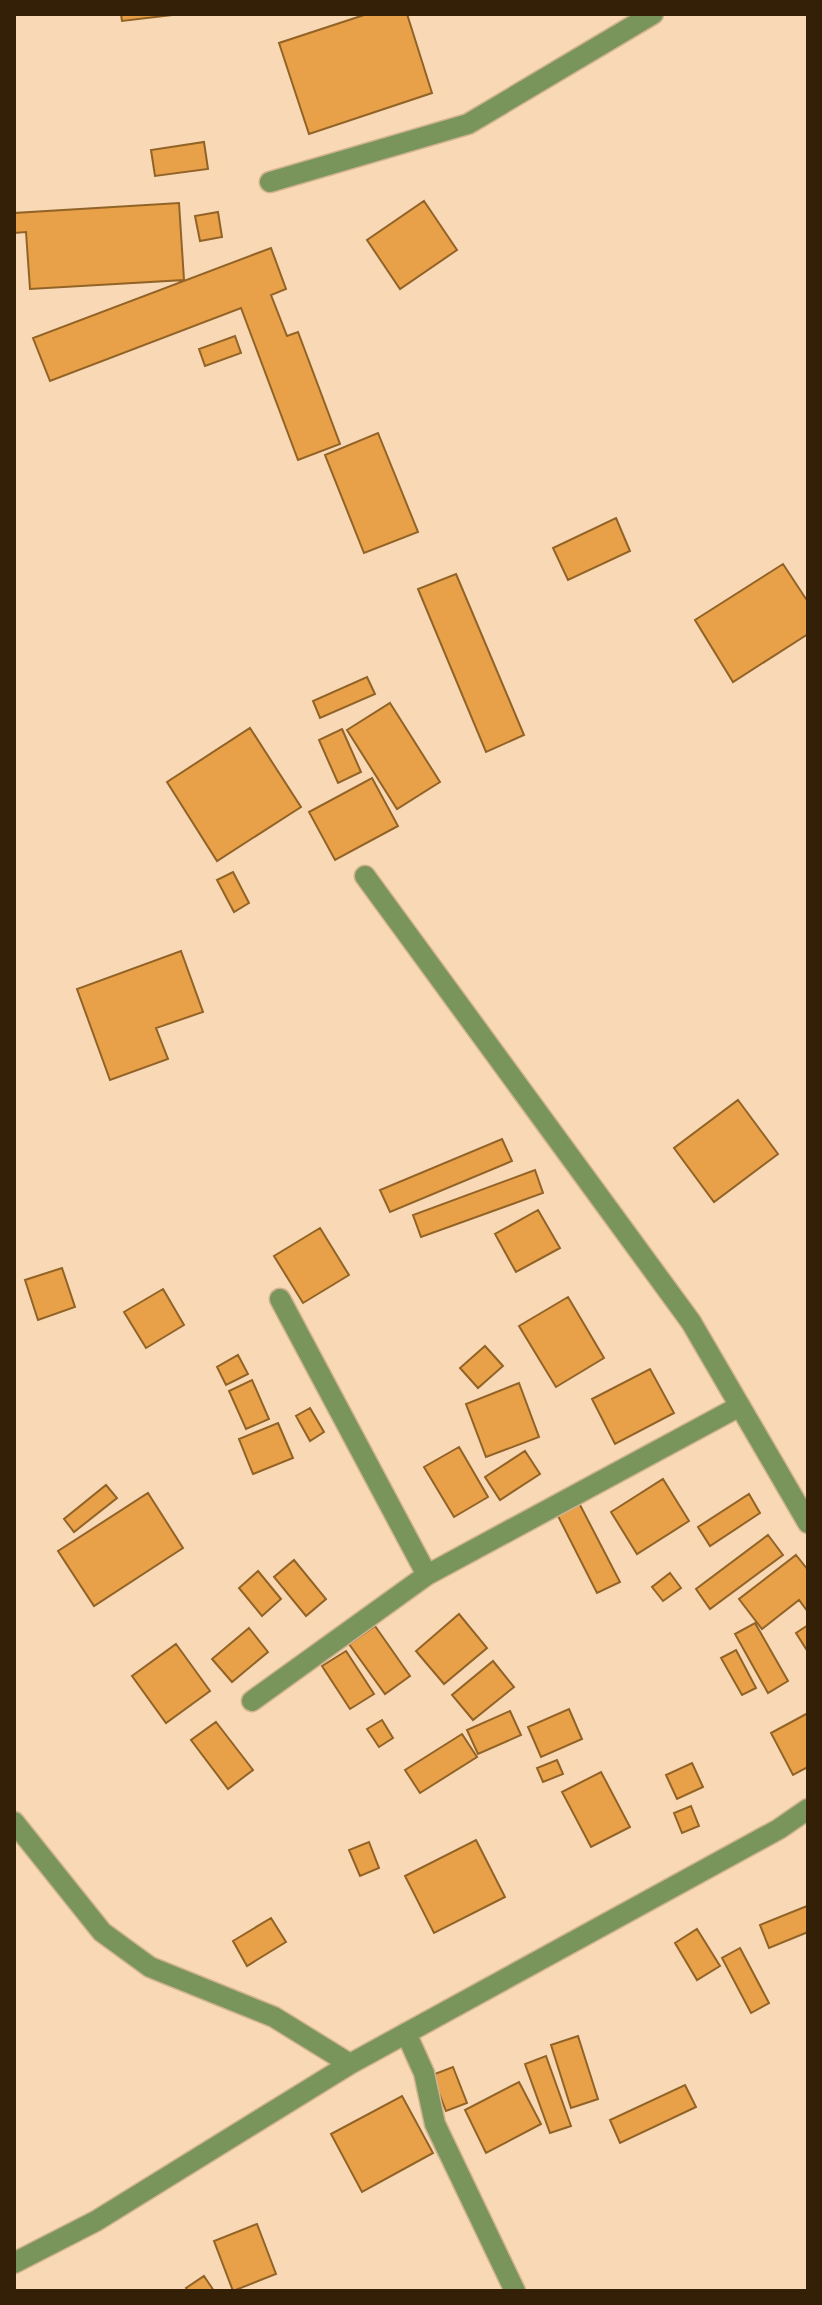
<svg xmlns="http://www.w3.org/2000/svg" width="822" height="2305" font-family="'Times New Roman',serif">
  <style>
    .building { fill: #e8a149; stroke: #926327; stroke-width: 2 }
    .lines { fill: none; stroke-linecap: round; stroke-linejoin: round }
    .street-casing { stroke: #d1b392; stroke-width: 23 }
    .street { stroke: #7a955b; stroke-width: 20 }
  </style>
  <rect width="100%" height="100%" fill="#f8d8b5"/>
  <path class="building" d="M 121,14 L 181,14 L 122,21 Z
    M 367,14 L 407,14 L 432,93 L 309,134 L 279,43 Z
    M 204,142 L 208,169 L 155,176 L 151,150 Z
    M 424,201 L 457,250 L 400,289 L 367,240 Z
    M 179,203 L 184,280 L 30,289 L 26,232 L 14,233 L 14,213 Z
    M 218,212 L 222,237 L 200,241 L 195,216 Z
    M 271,248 L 286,289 L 271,295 L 287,336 L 298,332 L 340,444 L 298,460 L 241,308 L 50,381 L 33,338 Z
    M 235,336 L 241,353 L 205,366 L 199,349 Z
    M 378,433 L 418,532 L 364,553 L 325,455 Z
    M 616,518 L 630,551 L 568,580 L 553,548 Z
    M 783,564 L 808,602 L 808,634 L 733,682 L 695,620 Z
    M 456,574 L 524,735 L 486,752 L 418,589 Z
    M 367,677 L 375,694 L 320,718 L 313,701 Z
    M 390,703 L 440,782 L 397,809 L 347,730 Z
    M 250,728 L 301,807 L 217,861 L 167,782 Z
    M 342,729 L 361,772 L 338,783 L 319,740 Z
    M 372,778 L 398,826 L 335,860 L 309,812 Z
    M 233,872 L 249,903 L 234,912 L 217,880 Z
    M 181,951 L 203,1012 L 156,1028 L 168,1059 L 110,1080 L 77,989 Z
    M 738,1100 L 778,1154 L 714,1202 L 674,1148 Z
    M 502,1139 L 512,1161 L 390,1212 L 380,1190 Z
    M 535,1170 L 543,1193 L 421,1237 L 413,1215 Z
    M 538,1210 L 560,1248 L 516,1272 L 495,1234 Z
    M 320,1228 L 349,1275 L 303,1303 L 274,1256 Z
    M 62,1268 L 75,1307 L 38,1320 L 25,1280 Z
    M 163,1289 L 184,1325 L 146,1348 L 124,1312 Z
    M 568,1297 L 604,1358 L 556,1387 L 519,1326 Z
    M 485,1346 L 503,1366 L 478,1388 L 460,1368 Z
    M 238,1355 L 248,1374 L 226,1385 L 217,1367 Z
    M 650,1369 L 674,1413 L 615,1444 L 592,1399 Z
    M 252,1380 L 269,1419 L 246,1429 L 229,1391 Z
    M 519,1383 L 539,1437 L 486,1457 L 466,1404 Z
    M 310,1408 L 324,1432 L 310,1441 L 296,1416 Z
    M 278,1423 L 293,1458 L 253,1474 L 239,1439 Z
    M 459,1447 L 488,1497 L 454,1517 L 424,1467 Z
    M 525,1451 L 540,1474 L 500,1500 L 485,1477 Z
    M 663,1479 L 689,1521 L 637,1554 L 611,1512 Z
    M 106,1485 L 117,1498 L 74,1532 L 64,1519 Z
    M 148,1493 L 183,1548 L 94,1606 L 58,1551 Z
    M 749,1494 L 760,1513 L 710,1546 L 698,1527 Z
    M 579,1503 L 620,1582 L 597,1593 L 557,1514 Z
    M 768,1535 L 783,1555 L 710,1609 L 696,1589 Z
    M 796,1555 L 808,1570 L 808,1612 L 799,1600 L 762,1629 L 739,1599 Z
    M 294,1560 L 326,1599 L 306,1616 L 274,1577 Z
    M 258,1571 L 281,1599 L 262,1616 L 239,1588 Z
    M 670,1573 L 681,1588 L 663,1601 L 652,1587 Z
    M 459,1614 L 487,1648 L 444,1684 L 416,1651 Z
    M 755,1623 L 788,1681 L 768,1693 L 735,1634 Z
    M 808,1625 L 808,1652 L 796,1633 Z
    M 375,1626 L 410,1676 L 385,1694 L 349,1644 Z
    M 249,1628 L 268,1652 L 232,1682 L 212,1659 Z
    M 176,1644 L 210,1691 L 166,1723 L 132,1676 Z
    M 736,1650 L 756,1688 L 742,1695 L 721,1658 Z
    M 346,1651 L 374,1694 L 350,1709 L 322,1666 Z
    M 493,1661 L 514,1687 L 473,1720 L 452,1695 Z
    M 569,1709 L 582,1739 L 541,1757 L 528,1727 Z
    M 510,1711 L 521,1735 L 478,1754 L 467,1730 Z
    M 808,1713 L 808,1767 L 793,1775 L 771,1733 Z
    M 382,1720 L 393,1738 L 379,1747 L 367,1729 Z
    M 216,1722 L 253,1770 L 228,1789 L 191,1740 Z
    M 462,1734 L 477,1757 L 420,1793 L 405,1770 Z
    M 557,1760 L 563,1774 L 543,1782 L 537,1768 Z
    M 692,1763 L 703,1787 L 677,1799 L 666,1775 Z
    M 601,1772 L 630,1827 L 591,1847 L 562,1792 Z
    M 691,1806 L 699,1826 L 682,1833 L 674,1813 Z
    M 476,1840 L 505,1897 L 434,1933 L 405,1876 Z
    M 369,1842 L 379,1868 L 360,1876 L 349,1850 Z
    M 807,1906 L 808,1932 L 769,1948 L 760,1925 Z
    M 271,1918 L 286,1942 L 247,1966 L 233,1941 Z
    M 697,1929 L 720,1966 L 697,1980 L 675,1943 Z
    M 740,1948 L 769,2003 L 751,2013 L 722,1958 Z
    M 578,2036 L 598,2099 L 571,2108 L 551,2045 Z
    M 546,2056 L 571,2126 L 550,2133 L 525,2064 Z
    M 453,2067 L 467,2103 L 446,2111 L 432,2075 Z
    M 519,2082 L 541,2124 L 486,2153 L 465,2110 Z
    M 685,2085 L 696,2107 L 620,2143 L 610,2120 Z
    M 402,2096 L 433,2153 L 362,2192 L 331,2134 Z
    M 257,2224 L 276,2274 L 233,2291 L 214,2241 Z
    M 204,2276 L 214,2291 L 188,2291 L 186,2288 Z"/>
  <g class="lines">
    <defs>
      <path id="street" d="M 270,182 L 468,124 L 653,14
        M 365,876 L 691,1322 L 808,1523
        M 280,1299 L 427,1575
        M 252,1701 L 427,1575 L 740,1406
        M 14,1822 L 102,1932 L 150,1967 L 274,2017 L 350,2064
        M 406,2033 L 424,2073 L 435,2124 L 515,2291
        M 14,2263 L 96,2221 L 350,2064 L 779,1829 L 808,1809"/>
    </defs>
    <use href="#street" class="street-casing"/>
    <use href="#street" class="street"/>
  </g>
  <rect width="822" height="2305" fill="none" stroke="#342007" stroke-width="32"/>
</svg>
